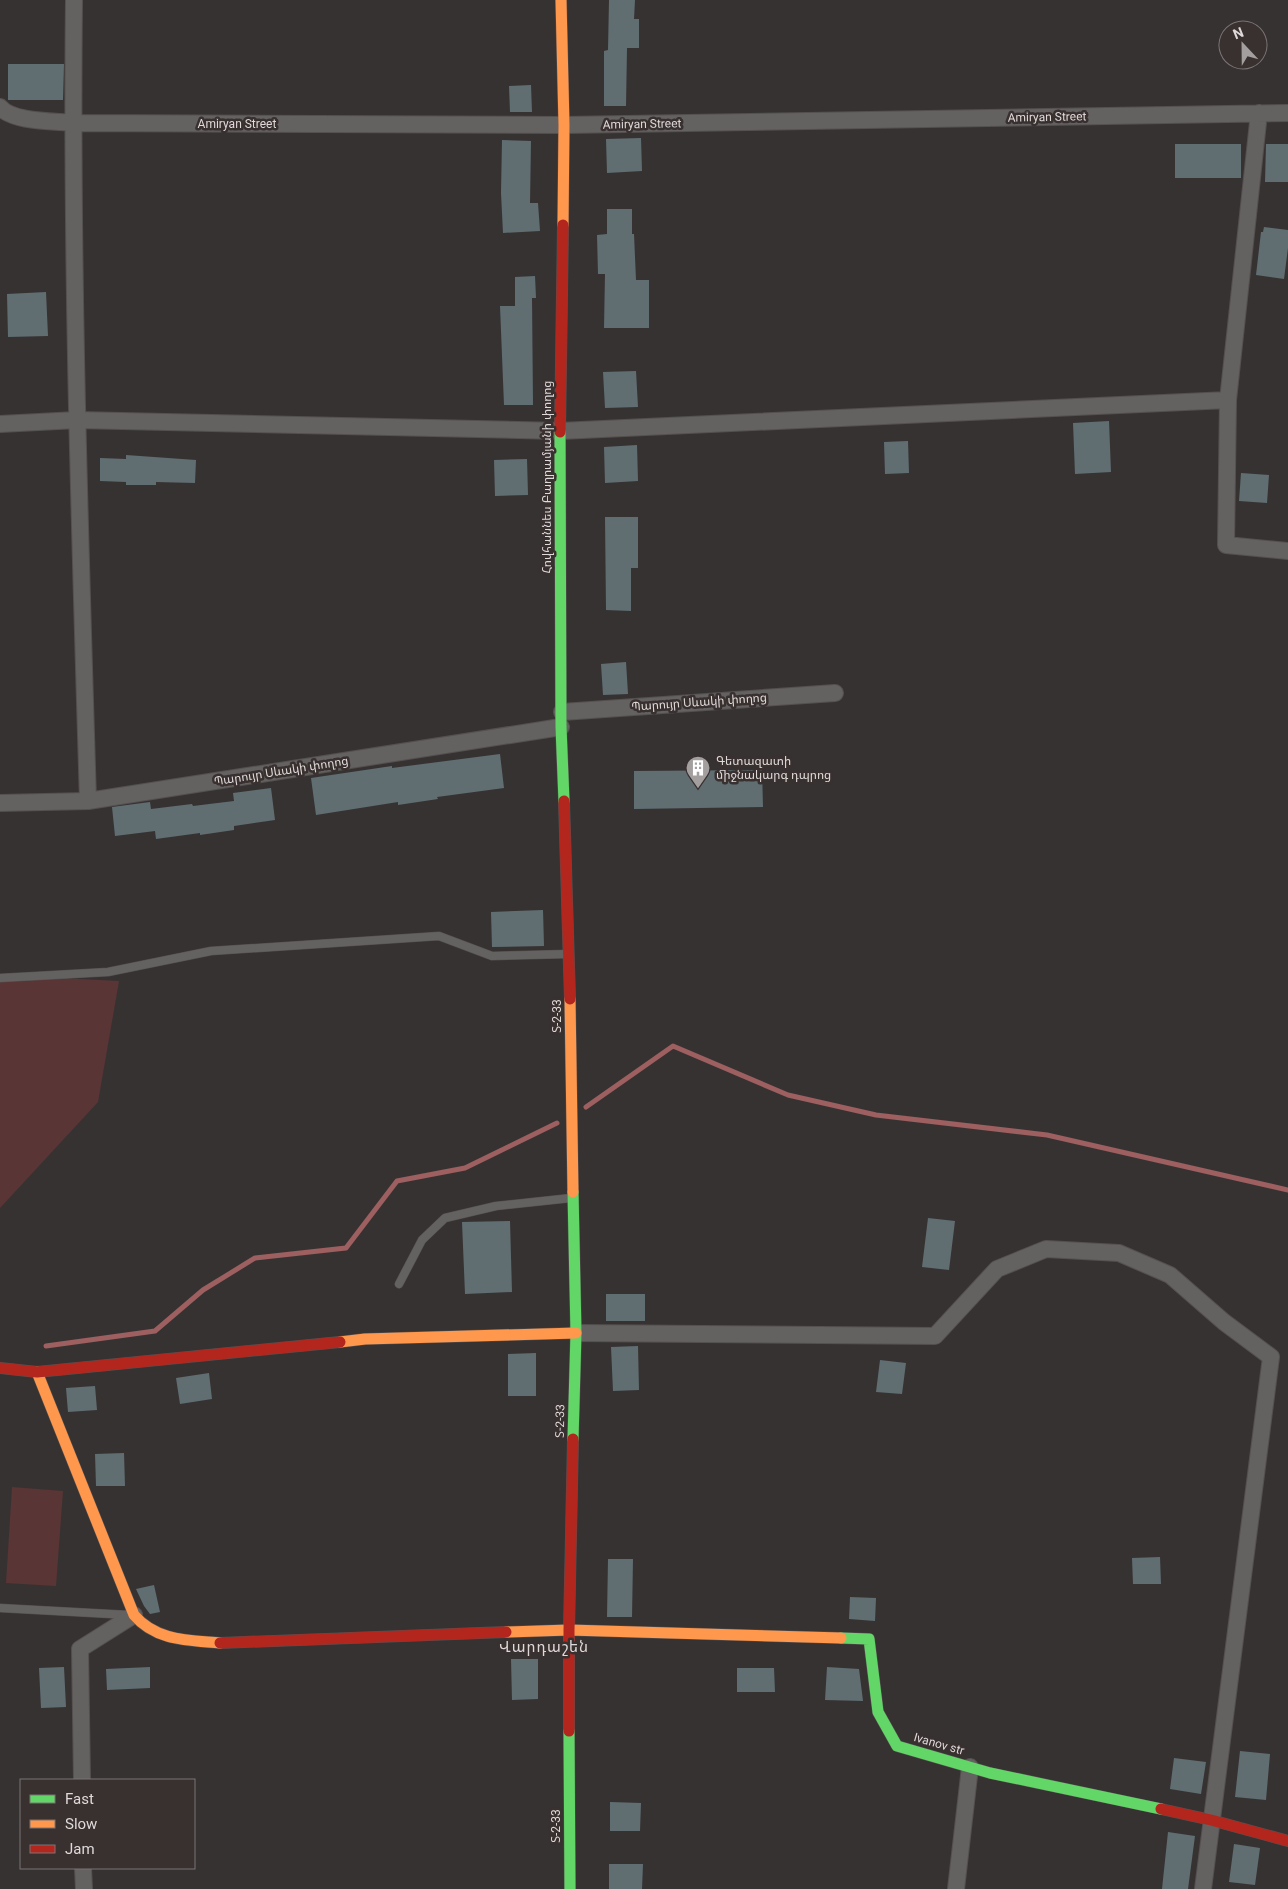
<svg xmlns="http://www.w3.org/2000/svg" width="1288" height="1889" font-family="Roboto,'Noto Sans Armenian',sans-serif">
  <style>
    .green { fill: #5a3535 }
    .lines { fill: none; stroke-linecap: round; stroke-linejoin: round }
    .stream { stroke: #9d5f5f; stroke-width: 5 }
    .building { fill: #606e72 }
    .lane-casing { stroke: #555050; stroke-width: 9 }
    .street-casing { stroke: #555050; stroke-width: 18 }
    .fast-casing { stroke: #555050; stroke-width: 12 }
    .slow-casing { stroke: #555050; stroke-width: 12 }
    .jam-casing { stroke: #555050; stroke-width: 12 }
    .lane { stroke: #646161; stroke-width: 8 }
    .street { stroke: #646161; stroke-width: 16 }
    .fast { stroke: #63d668; stroke-width: 11 }
    .slow { stroke: #ff974d; stroke-width: 11 }
    .jam { stroke: #b3261e; stroke-width: 11 }
    .labels { text-anchor: middle; dominant-baseline: central; stroke-width: 5; stroke-linejoin: round; paint-order: stroke }
    .street-label { font-size: 12px; fill: #dfd9d9; stroke: #393030 }
    .poi-label { font-size: 12px; fill: #dfd9d9; stroke: #393030; text-anchor: start }
    .quarter-label { font-size: 15px; letter-spacing: 1px; fill: #dfd9d9; stroke: #393030 }
  </style>
  <rect width="100%" height="100%" fill="#373232"/>
  <path class="green" d="M 0,975 L 119,981 L 98,1102 L 0,1208 Z
    M 12,1487 L 63,1491 L 56,1586 L 6,1583 Z"/>
  <g class="lines">
    <path class="stream" d="M 586,1107 L 673,1046 L 788,1095 L 876,1115 L 1047,1135 L 1288,1190
      M 46,1346 L 155,1331 L 203,1290 L 255,1258 L 346,1248 L 397,1181 L 465,1168 L 557,1123"/>
  </g>
  <path class="building" d="M 609,0 L 635,0 L 634,19 L 639,19 L 639,48 L 627,48 L 626,106 L 604,106 L 604,51 L 608,50 Z
    M 8,64 L 64,64 L 63,100 L 8,100 Z
    M 531,85 L 532,112 L 510,112 L 509,86 Z
    M 641,138 L 642,171 L 607,173 L 606,139 Z
    M 502,140 L 531,141 L 530,203 L 538,203 L 540,231 L 503,233 L 501,193 Z
    M 1175,144 L 1241,144 L 1241,178 L 1175,178 Z
    M 1266,144 L 1288,144 L 1288,182 L 1265,182 Z
    M 607,209 L 632,209 L 632,234 L 634,234 L 636,280 L 649,280 L 649,328 L 604,328 L 605,274 L 598,274 L 597,235 L 607,234 Z
    M 1264,227 L 1288,230 L 1288,248 L 1284,279 L 1256,275 L 1261,232 L 1263,232 Z
    M 535,276 L 536,298 L 532,298 L 533,405 L 504,405 L 500,306 L 515,306 L 515,277 Z
    M 46,292 L 48,336 L 8,337 L 7,294 Z
    M 636,371 L 638,407 L 605,408 L 603,372 Z
    M 1109,421 L 1111,472 L 1075,474 L 1073,423 Z
    M 908,441 L 909,473 L 885,474 L 884,442 Z
    M 637,445 L 638,481 L 605,483 L 604,447 Z
    M 126,455 L 196,460 L 195,483 L 156,482 L 156,485 L 126,485 L 126,482 L 100,481 L 100,458 L 126,459 Z
    M 527,459 L 528,495 L 495,496 L 494,460 Z
    M 1241,473 L 1269,475 L 1267,503 L 1239,501 Z
    M 605,517 L 638,517 L 638,568 L 631,568 L 631,611 L 606,610 Z
    M 626,662 L 628,694 L 603,695 L 601,664 Z
    M 500,754 L 504,788 L 437,797 L 438,799 L 398,805 L 398,802 L 316,815 L 311,778 L 392,766 L 392,768 Z
    M 762,770 L 763,807 L 634,809 L 634,771 Z
    M 271,788 L 275,820 L 234,826 L 234,830 L 200,835 L 200,833 L 156,839 L 155,831 L 115,836 L 112,807 L 150,802 L 151,809 L 192,804 L 193,806 L 234,801 L 233,793 Z
    M 543,910 L 544,946 L 492,947 L 491,912 Z
    M 928,1218 L 955,1221 L 949,1270 L 922,1267 Z
    M 510,1221 L 512,1292 L 465,1294 L 462,1222 Z
    M 606,1294 L 645,1294 L 645,1321 L 606,1321 Z
    M 638,1346 L 639,1390 L 613,1391 L 611,1347 Z
    M 536,1353 L 536,1396 L 508,1396 L 508,1354 Z
    M 880,1360 L 906,1363 L 902,1394 L 876,1392 Z
    M 209,1373 L 212,1399 L 180,1404 L 176,1378 Z
    M 95,1386 L 97,1410 L 68,1412 L 66,1388 Z
    M 124,1453 L 125,1486 L 96,1486 L 95,1454 Z
    M 1160,1557 L 1161,1584 L 1133,1584 L 1132,1558 Z
    M 608,1559 L 633,1559 L 632,1617 L 607,1617 Z
    M 154,1585 L 160,1612 L 150,1614 L 144,1606 L 136,1589 Z
    M 850,1597 L 876,1598 L 875,1621 L 849,1619 Z
    M 511,1659 L 538,1659 L 538,1699 L 512,1700 Z
    M 64,1667 L 66,1707 L 41,1708 L 39,1668 Z
    M 150,1667 L 150,1688 L 107,1690 L 106,1669 Z
    M 827,1667 L 859,1669 L 863,1701 L 825,1700 Z
    M 737,1668 L 774,1668 L 775,1692 L 737,1692 Z
    M 1240,1751 L 1270,1754 L 1266,1800 L 1235,1797 Z
    M 1174,1758 L 1206,1762 L 1201,1794 L 1170,1789 Z
    M 610,1802 L 641,1803 L 640,1831 L 610,1831 Z
    M 1168,1832 L 1195,1836 L 1188,1889 L 1162,1889 Z
    M 1234,1844 L 1260,1848 L 1255,1885 L 1229,1882 Z
    M 609,1864 L 643,1864 L 642,1889 L 609,1889 Z"/>
  <g class="lines">
    <defs>
      <path id="lane" d="M 0,978 L 108,972 L 211,951 L 439,936 L 492,956 L 568,954
        M 399,1284 L 422,1240 L 445,1218 L 496,1206 L 571,1198
        M 0,1608 L 129,1615"/>
      <path id="street" d="M 74,0 C 71,267 80,534 88,801
        M 0,107 C 12,122 54,121 73,123 L 564,125 L 1288,113
        M 1259,113 L 1228,400 L 1226,545 L 1288,551
        M 0,424 L 77,420 L 560,431 L 1228,400
        M 562,712 L 835,693
        M 0,803 L 88,801 L 561,727
        M 576,1333 L 935,1336 L 997,1269 L 1046,1249 L 1119,1253 L 1170,1275 L 1224,1322 L 1271,1357 L 1203,1889
        M 82,1780 L 80,1649 L 134,1615
        M 83,1868 L 84,1889
        M 956,1889 L 970,1767"/>
      <path id="fast" d="M 560,432 L 561,727 L 564,801
        M 573,1192 L 576,1333 L 573,1439
        M 841,1638 L 869,1639 L 878,1712 L 897,1746 L 990,1773 L 1161,1809
        M 569,1731 L 570,1889"/>
      <path id="slow" d="M 561,0 L 564,125 L 563,225
        M 570,999 L 573,1192
        M 340,1342 L 365,1339 L 576,1333
        M 37,1372 L 134,1615 C 156,1641 188,1640 220,1643
        M 506,1632 L 569,1630 L 841,1638"/>
      <path id="jam" d="M 560,432 L 563,225
        M 564,801 L 570,999
        M 0,1368 L 37,1372 L 340,1342
        M 220,1643 L 506,1632
        M 569,1731 L 569,1630 L 573,1439
        M 1161,1809 L 1211,1820 L 1288,1841"/>
    </defs>
    <use href="#lane" class="lane-casing"/>
    <use href="#street" class="street-casing"/>
    <use href="#fast" class="fast-casing"/>
    <use href="#slow" class="slow-casing"/>
    <use href="#jam" class="jam-casing"/>
    <use href="#lane" class="lane"/>
    <use href="#street" class="street"/>
    <use href="#fast" class="fast"/>
    <use href="#slow" class="slow"/>
    <use href="#jam" class="jam"/>
  </g>
  <defs>
    <symbol id="building-pin" viewBox="-11 -11 22 30"><path d="M0 17L-7.5 6A9.5 9.5 0 1 1 7.5 6Z" fill="#a49f9f" stroke="#393030"/><path d="M-4-6H4V6H1V3H-1V6H-4ZM-2.5-4.3h1.7v1.8h-1.7ZM.8-4.3h1.7v1.8H.8ZM-2.5-1h1.7V.8h-1.7ZM.8-1h1.7V.8H.8Z" fill="#fff"/></symbol>
  </defs>
  <g fill-rule="evenodd">
    <use href="#building-pin" x="684" y="754" width="28" height="38"/>
  </g>
  <g class="labels">
    <g class="street-label">
      <text transform="translate(1047 117) rotate(-1)">Amiryan Street</text>
      <text x="237" y="124">Amiryan Street</text>
      <text transform="translate(642 124) rotate(-1)">Amiryan Street</text>
      <text transform="translate(547 477) rotate(-90)">Հովհաննես Բաղրամյանի փողոց</text>
      <text transform="translate(699 702) rotate(-4)">Պարույր Սևակի փողոց</text>
      <text transform="translate(281 771) rotate(-9)">Պարույր Սևակի փողոց</text>
      <text transform="translate(557 1016) rotate(-90)">Տ-2-33</text>
      <text transform="translate(560 1421) rotate(-89)">Տ-2-33</text>
      <text transform="translate(939 1744) rotate(16)">Ivanov str</text>
      <text transform="translate(556 1826) rotate(-90)">Տ-2-33</text>
    </g>
    <g class="poi-label">
      <text x="716" y="761">Գետազատի<tspan x="716" dy="14">միջնակարգ դպրոց</tspan></text>
    </g>
    <g class="quarter-label">
      <text x="544" y="1647">Վարդաշեն</text>
    </g>
  </g>
  <rect x="20" y="1779" width="175" height="90" fill="#393030" stroke="#7b7474"/>
  <rect x="30" y="1795" width="25" height="8" fill="#63d668" stroke="#7b7474"/>
  <text x="65" y="1804" font-size="15" fill="#dfd9d9">Fast</text>
  <rect x="30" y="1820" width="25" height="8" fill="#ff974d" stroke="#7b7474"/>
  <text x="65" y="1829" font-size="15" fill="#dfd9d9">Slow</text>
  <rect x="30" y="1845" width="25" height="8" fill="#b3261e" stroke="#7b7474"/>
  <text x="65" y="1854" font-size="15" fill="#dfd9d9">Jam</text>
  <g transform="translate(1243 45) rotate(338)"><circle r="24" fill="#393030" stroke="#7b7474"/>
  <path d="M0-4L9 19L0 12L-9 19Z" fill="#a49f9f"/>
  <text y="-8" font-size="14" font-weight="bold" text-anchor="middle" fill="#dfd9d9">N</text>
  </g>
</svg>
